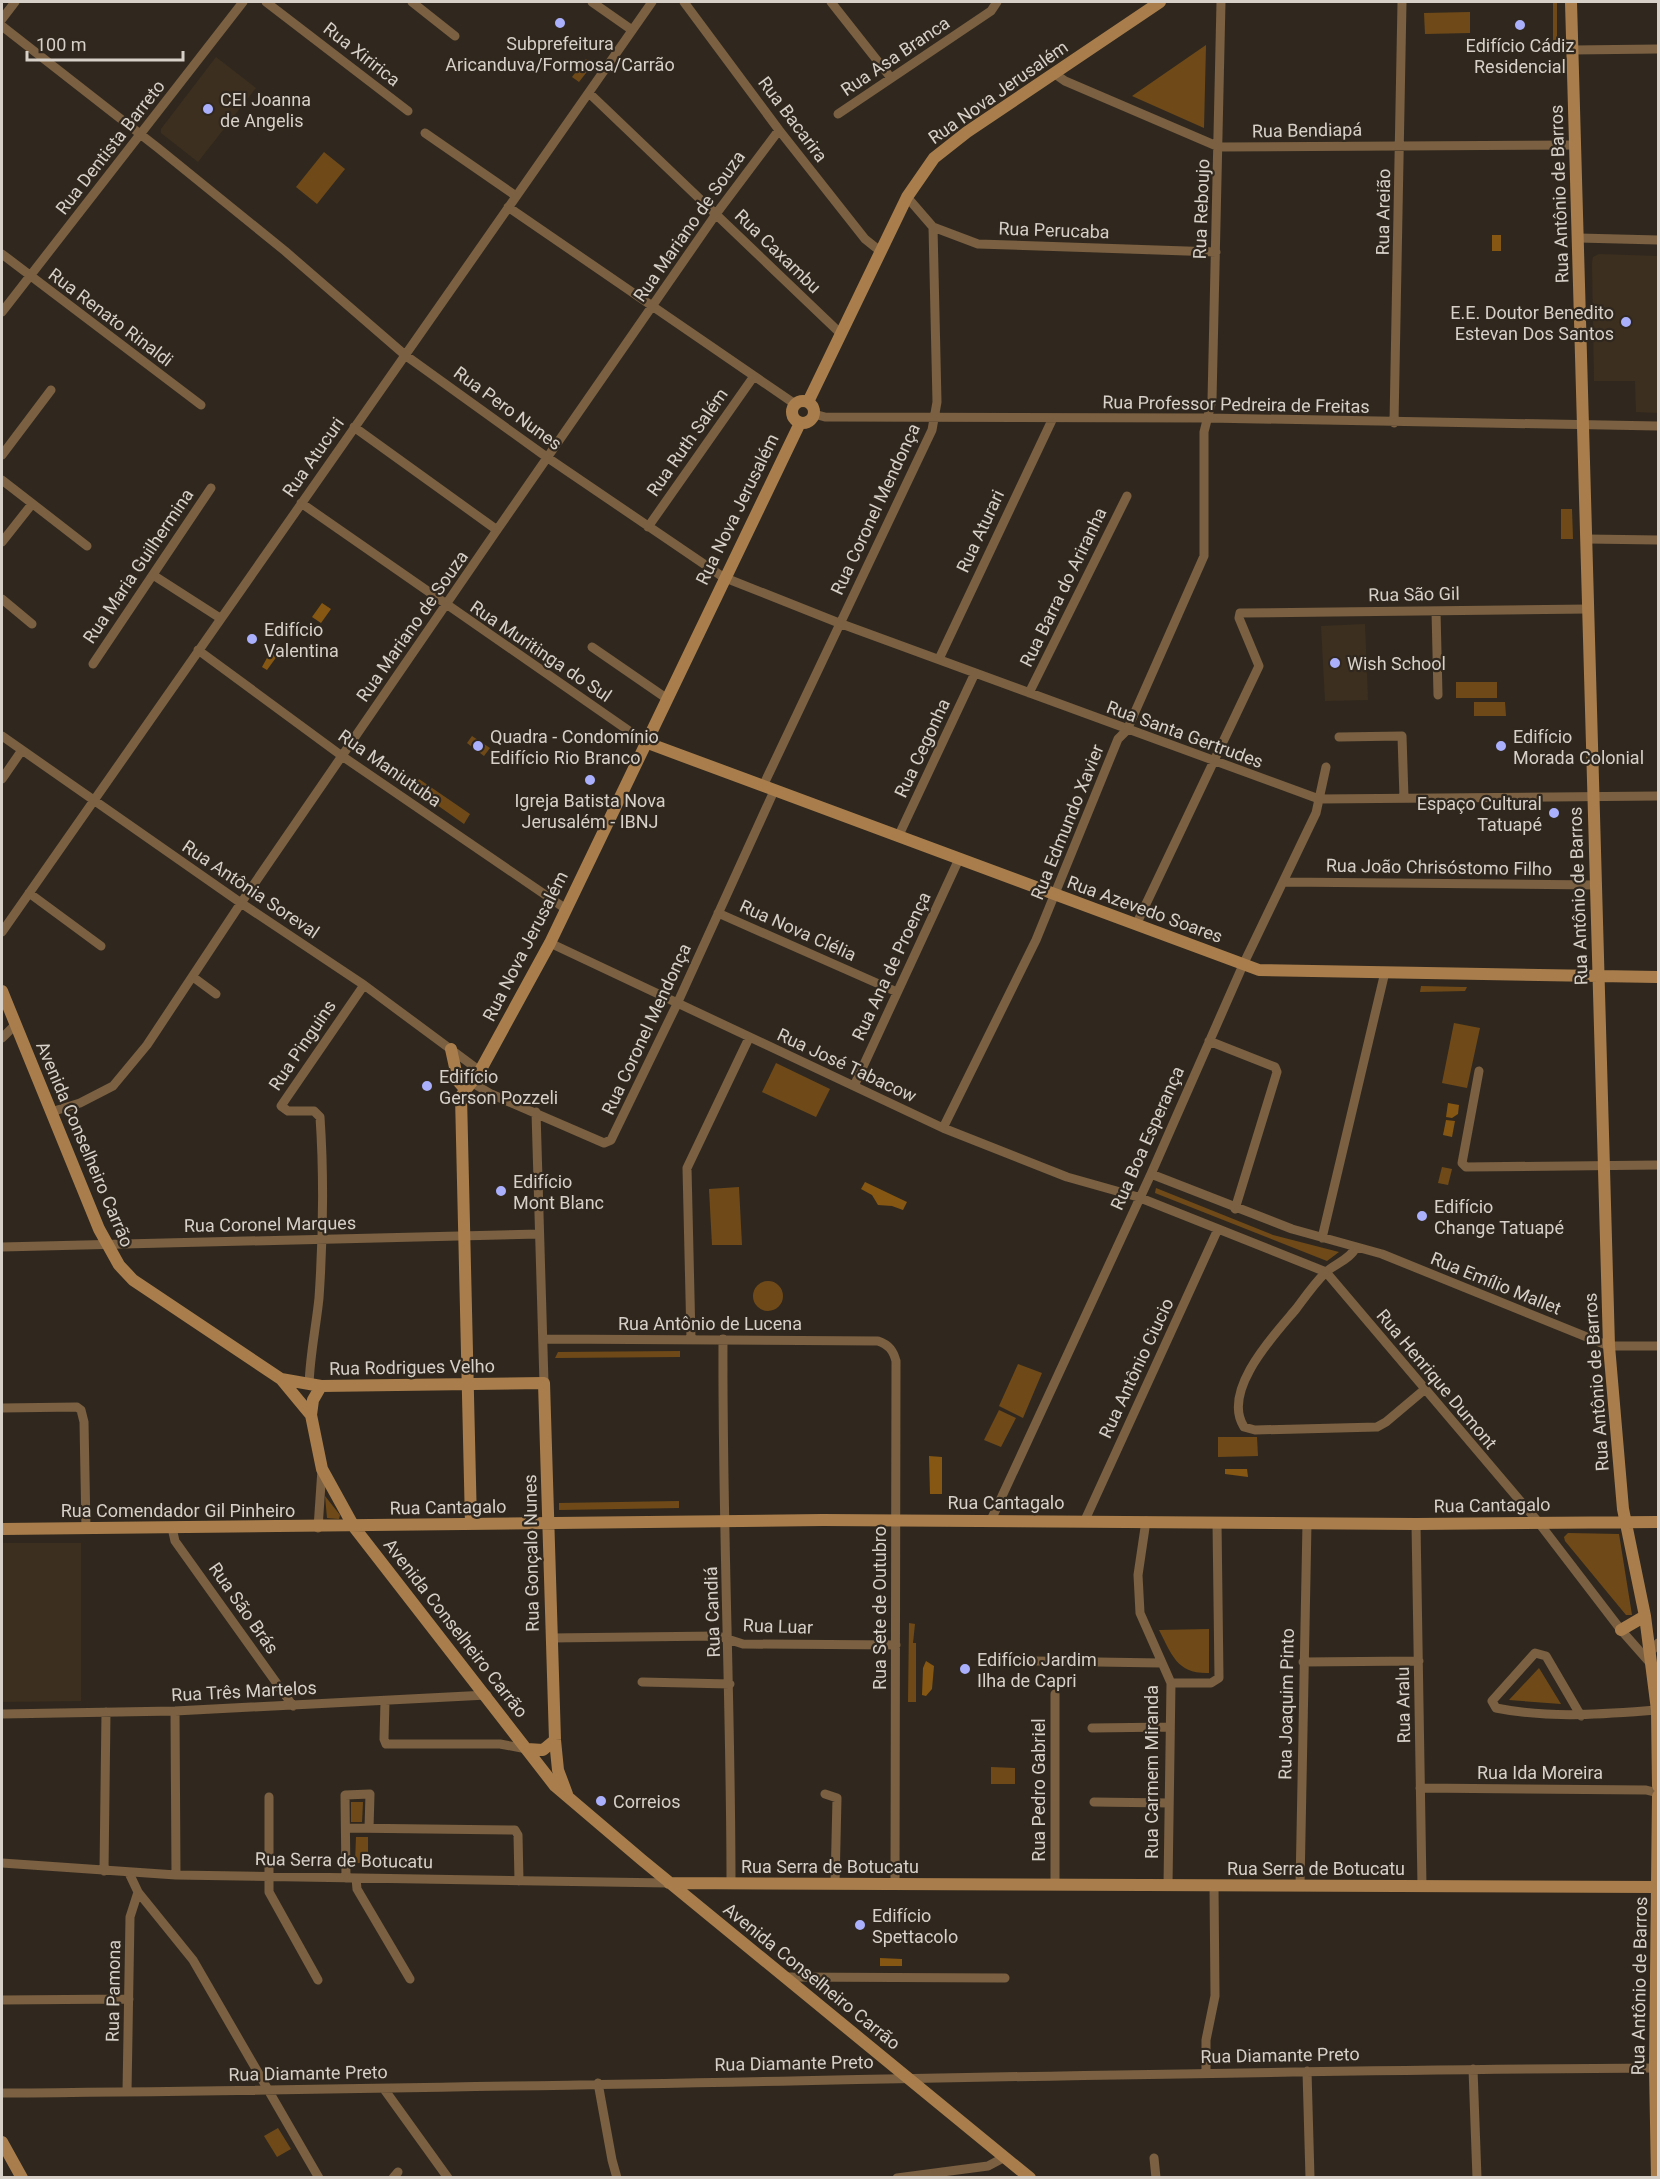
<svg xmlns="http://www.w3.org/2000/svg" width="1660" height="2179" font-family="Roboto,sans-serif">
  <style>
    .built { fill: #3c2f1f }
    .green { fill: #6f4a18 }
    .water { fill: #865712 }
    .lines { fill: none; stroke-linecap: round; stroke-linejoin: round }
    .street { stroke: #7b6042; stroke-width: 9 }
    .secondary { stroke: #a97e4c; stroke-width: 12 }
    .poi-dot { fill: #aab0fc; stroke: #30281e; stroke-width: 2 }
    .labels { text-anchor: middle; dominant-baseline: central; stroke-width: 4.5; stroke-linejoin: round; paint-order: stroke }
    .poi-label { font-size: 18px; fill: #d6d0c9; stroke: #30281e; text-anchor: start }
    .street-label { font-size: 18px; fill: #d6d0c9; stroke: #30281e }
  </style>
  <rect width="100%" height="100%" fill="#30281e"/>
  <path class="built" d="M 216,57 L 256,88 L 198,162 L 161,133 L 161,129 Z
    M 1599,254 L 1658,256 L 1658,413 L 1636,412 L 1635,381 L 1594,381 L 1592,263 L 1593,257 Z
    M 1365,624 L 1368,700 L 1325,701 L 1321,626 Z
    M 2,1543 L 81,1543 L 81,1701 L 2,1702 Z"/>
  <path class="green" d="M 1553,2 L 1557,2 L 1557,44 L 1553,44 Z
    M 1470,12 L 1470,33 L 1425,34 L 1424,13 Z
    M 1206,45 L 1204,128 L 1132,96 Z
    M 586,59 L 593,64 L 579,82 L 572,77 Z
    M 324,152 L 345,169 L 317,204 L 296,187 Z
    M 1561,509 L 1572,509 L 1573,539 L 1561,539 Z
    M 1456,682 L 1497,682 L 1497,698 L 1456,698 Z
    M 1474,702 L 1505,702 L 1506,716 L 1474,716 Z
    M 472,736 L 490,748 L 484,756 L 467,743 Z
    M 419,779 L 470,814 L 464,824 L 413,788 Z
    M 1421,986 L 1462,987 L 1467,987 L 1465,991 L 1420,992 Z
    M 1454,1023 L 1480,1028 L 1467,1088 L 1442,1083 Z
    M 776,1063 L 830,1089 L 816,1117 L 762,1092 Z
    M 1442,1167 L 1452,1169 L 1448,1185 L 1438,1183 Z
    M 739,1187 L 742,1245 L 712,1245 L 709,1189 Z
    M 1156,1188 L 1273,1235 L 1339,1252 L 1327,1261 L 1155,1193 Z
    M753 1296a15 15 0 1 1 30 0a15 15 0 1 1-30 0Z
    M 680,1351 L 680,1357 L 555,1358 L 558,1352 Z
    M 1018,1364 L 1042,1373 L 1023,1418 L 999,1406 Z
    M 999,1410 L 1016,1418 L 1001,1447 L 984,1440 Z
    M 1218,1437 L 1257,1437 L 1258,1456 L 1218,1457 Z
    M 325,1496 L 340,1515 L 339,1519 L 327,1518 Z
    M 679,1501 L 679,1508 L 559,1510 L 559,1503 Z
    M 1568,1533 L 1619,1534 L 1632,1615 L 1626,1615 L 1565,1541 L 1564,1537 Z
    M 909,1623 L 915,1624 L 913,1643 L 916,1643 L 916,1702 L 908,1702 Z
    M 1209,1629 L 1209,1673 C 1177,1674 1172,1655 1159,1630 Z
    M 1539,1668 L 1561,1704 L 1509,1700 Z
    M 991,1767 L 1015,1768 L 1015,1784 L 991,1784 Z
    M 351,1802 L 363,1802 L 362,1822 L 351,1822 Z
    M 356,1837 L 368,1837 L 368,1863 L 355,1863 Z
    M 278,2128 L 291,2149 L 277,2157 L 264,2136 Z"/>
  <path class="water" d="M 1492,235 L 1501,235 L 1501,251 L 1492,251 Z
    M 322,603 L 331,609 L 321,623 L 312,617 Z
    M 273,647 L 280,652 L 267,670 L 262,667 Z
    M 1448,1103 L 1459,1105 L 1458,1114 L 1452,1118 L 1446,1117 Z
    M 1446,1120 L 1455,1121 L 1452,1137 L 1443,1135 Z
    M 865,1182 L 907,1202 L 903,1210 L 892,1206 L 878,1205 L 872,1195 L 861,1189 Z
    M 929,1456 L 942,1457 L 942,1494 L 930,1494 Z
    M 1225,1469 L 1247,1469 L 1248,1477 L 1225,1474 Z
    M 926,1661 L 934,1666 L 932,1689 L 926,1696 L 922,1695 L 923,1668 Z
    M 880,1958 L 902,1959 L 902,1966 L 880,1966 Z"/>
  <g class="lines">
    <path class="street" d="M 266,2 L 408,111
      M 412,2 L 455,36
      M 592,2 L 632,30
      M 684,2 L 779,130 L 865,239 L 880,251
      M 831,2 L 891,78
      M 2,19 L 15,2
      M 2,26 L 158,148 L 285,251 L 405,355 L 548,458 L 723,577 L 839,623 L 1319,799 L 1658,796
      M 1573,50 L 1658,49
      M 1055,74 L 1065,81 L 1219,147 L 1576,145
      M 589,93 L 840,333
      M 838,114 L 991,11 L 997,2
      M 425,133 L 516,196
      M 907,197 L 933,227 L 978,244 L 1216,252
      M 508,207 L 795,404
      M 1579,238 L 1658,240
      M 2,254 L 201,405
      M 2,312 L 243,2
      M 814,414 L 825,417 L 1208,418 L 1658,426
      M 1394,423 L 1402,2
      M 354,427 L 497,530
      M 2,455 L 51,390
      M 2,480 L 87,546
      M 301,503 L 645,742
      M 648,527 L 754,376
      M 1587,539 L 1658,540
      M 2,542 L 32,504
      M 153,575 L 220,618
      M 2,599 L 32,624
      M 1436,611 L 1438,695
      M 592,647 L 666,698
      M 198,650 L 342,756 L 566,909
      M 939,659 L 1053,418
      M 93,664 L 211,488
      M 1029,693 L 1127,496
      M 2,736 L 241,903 L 364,985 L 480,1071
      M 1339,737 L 1402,736 L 1404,798
      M 2,779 L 22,750
      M 763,786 L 932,430 L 937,402 L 933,227
      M 898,837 L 975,673
      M 1283,882 L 1595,885
      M 29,893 L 101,946
      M 718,913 L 897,992
      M 1136,925 L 1259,666 L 1239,618 L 1240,613 L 1588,609
      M 2,932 L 652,2
      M 550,943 L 943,1128 L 1067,1177 L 1138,1197 L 1326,1272 L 1539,1523 L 1621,1630 L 1651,1664
      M 193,977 L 216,994
      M 2,1038 L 15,1025
      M 1209,1041 L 1275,1067 L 1277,1072 L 1235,1209
      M 1479,1071 L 1462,1163 L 1466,1167 L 1658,1165
      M 471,1082 L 491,1094 L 604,1143 L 611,1140 L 677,1004 L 774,791
      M 854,1086 L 959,859
      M 51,1112 L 80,1103 L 113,1086 L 147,1045 L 241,903 L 497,530 L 716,214 L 779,130
      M 536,1112 L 544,1383
      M 943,1128 L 1036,940 L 1118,739 L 1127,730 L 1204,556 L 1204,432 L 1212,400 L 1221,2
      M 1151,1174 L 1292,1229 L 1382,1254 L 1609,1346 L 1658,1346
      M 1322,1238 L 1385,972
      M 2,1247 L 539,1234
      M 1356,1247 C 1351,1259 1334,1264 1325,1273 C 1314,1284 1305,1297 1296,1309 C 1274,1335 1221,1391 1244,1427 L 1255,1430 L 1377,1427 L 1386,1422 L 1424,1390
      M 543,1339 L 878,1341 C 889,1345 893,1350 896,1361 L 895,1884
      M 691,1339 L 687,1168 L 749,1038
      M 723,1339 C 722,1521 731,1702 731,1884
      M 309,1385 C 310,1355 316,1327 319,1298 C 323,1239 324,1176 320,1117 L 314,1111 L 288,1111 L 281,1106 L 364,985
      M 2,1408 L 77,1407 L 81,1410 L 84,1422 L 86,1529
      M 991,1520 L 1151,1174 L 1243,965 L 1316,813 L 1326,767
      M 1085,1520 L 1218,1229
      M 1146,1521 L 1138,1575 L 1140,1613 L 1171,1683 L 1168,1885
      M 1416,1524 L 1422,1886
      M 172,1528 L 175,1541 L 293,1706
      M 318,1528 L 322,1469
      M 551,1638 L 718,1636 L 743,1644 L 896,1645
      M 1650,1653 L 1658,1643
      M 1034,1661 L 1161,1663
      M 1303,1662 L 1419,1661
      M 642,1682 L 730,1684
      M 1171,1683 L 1211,1683 L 1219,1678 L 1217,1522
      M 385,1701 L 384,1739 L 386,1744 L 500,1744 L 527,1749
      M 175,1711 L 176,1875
      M 2,1714 L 175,1711 L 487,1695
      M 1581,1716 L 1546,1656 L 1535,1653 L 1492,1701 L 1496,1708 C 1550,1719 1603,1714 1657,1710
      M 1092,1728 L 1170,1727
      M 1420,1788 L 1646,1790 L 1658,1793
      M 825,1794 L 837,1798 L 835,1884
      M 269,1797 L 269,1892 L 318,1980
      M 1094,1802 L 1169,1803
      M 346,1828 L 515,1830 L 518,1835 L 519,1881
      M 2,1863 L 176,1875 L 669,1883
      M 104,1871 L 106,1712
      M 129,1873 L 138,1892 L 193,1960 L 319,2178
      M 346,1878 L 345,1795 L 370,1794 L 369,1828
      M 356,1878 L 357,1889 L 410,1979
      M 1055,1885 L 1055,1694
      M 1300,1886 L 1307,1523
      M 784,1977 L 1005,1978
      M 2,2000 L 129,1999
      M 1473,2069 L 1477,2178
      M 1206,2071 L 1206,2040 L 1215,1996 L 1214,1885
      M 1307,2071 L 1310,2178
      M 598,2083 L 612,2160 L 617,2178
      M 384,2089 L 448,2178
      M 127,2092 L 130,1917 L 138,1892
      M 2,2093 C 554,2089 1106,2071 1658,2068
      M 1154,2158 L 1156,2178
      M 393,2178 L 398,2172
      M 897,2178 L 988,2166 L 1005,2157"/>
    <path class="secondary" d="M 1571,2 L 1609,1346 L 1623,1509 L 1645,1616 L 1657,1710 L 1658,1786
      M792 412a11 11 0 1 1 22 0a11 11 0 1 1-22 0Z
      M 808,402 L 907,197 L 934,158 L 967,132 L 1160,2
      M 645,742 L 1259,970 L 1658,977
      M 2,991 L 99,1229 L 119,1265 L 133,1280 L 281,1379 L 305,1408 L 311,1415 L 322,1469 L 354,1527 L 555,1786 L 642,1860 L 1030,2178
      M 451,1049 L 458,1081 L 465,1089
      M 281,1379 L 321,1386 L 544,1383 L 555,1740 L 558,1770 L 567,1794
      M 311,1415 L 313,1400 L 321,1386
      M 471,1524 L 461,1096 L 480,1071 L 550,943 L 800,423
      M 2,1529 L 823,1520 L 1416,1524 L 1658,1522
      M 1621,1630 L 1645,1616
      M 527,1749 L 543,1750 L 555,1740
      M 669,1883 L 1658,1887
      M 2,2142 L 22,2178
      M 1657,2178 L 1655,2068 L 1658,1796"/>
  </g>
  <g class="poi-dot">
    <circle cx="560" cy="23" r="6"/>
    <circle cx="1520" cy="25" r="6"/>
    <circle cx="208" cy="109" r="6"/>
    <circle cx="1626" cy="322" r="6"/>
    <circle cx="252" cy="639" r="6"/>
    <circle cx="1335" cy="663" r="6"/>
    <circle cx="478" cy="746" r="6"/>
    <circle cx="1501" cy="746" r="6"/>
    <circle cx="590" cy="780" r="6"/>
    <circle cx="1554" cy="813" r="6"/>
    <circle cx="427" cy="1086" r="6"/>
    <circle cx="501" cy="1191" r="6"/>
    <circle cx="1422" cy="1216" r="6"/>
    <circle cx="965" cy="1669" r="6"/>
    <circle cx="601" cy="1801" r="6"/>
    <circle cx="860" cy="1925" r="6"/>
  </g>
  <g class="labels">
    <g class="poi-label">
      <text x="560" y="43" text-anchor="middle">Subprefeitura<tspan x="560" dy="21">Aricanduva/Formosa/Carrão</tspan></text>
      <text x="1520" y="45" text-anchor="middle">Edifício Cádiz<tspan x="1520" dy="21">Residencial</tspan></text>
      <text x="220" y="99">CEI Joanna<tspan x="220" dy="21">de Angelis</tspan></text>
      <text x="1614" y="312" text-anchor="end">E.E. Doutor Benedito<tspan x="1614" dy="21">Estevan Dos Santos</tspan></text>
      <text x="264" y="629">Edifício<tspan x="264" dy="21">Valentina</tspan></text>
      <text x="1347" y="663">Wish School</text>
      <text x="490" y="736">Quadra - Condomínio<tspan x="490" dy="21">Edifício Rio Branco</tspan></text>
      <text x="1513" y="736">Edifício<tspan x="1513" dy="21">Morada Colonial</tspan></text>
      <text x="590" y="800" text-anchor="middle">Igreja Batista Nova<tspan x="590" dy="21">Jerusalém - IBNJ</tspan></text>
      <text x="1542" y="803" text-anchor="end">Espaço Cultural<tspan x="1542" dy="21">Tatuapé</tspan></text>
      <text x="439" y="1076">Edifício<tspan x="439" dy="21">Gerson Pozzeli</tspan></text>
      <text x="513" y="1181">Edifício<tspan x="513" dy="21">Mont Blanc</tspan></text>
      <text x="1434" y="1206">Edifício<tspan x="1434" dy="21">Change Tatuapé</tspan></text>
      <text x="977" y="1659">Edifício Jardim<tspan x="977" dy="21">Ilha de Capri</tspan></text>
      <text x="613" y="1801">Correios</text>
      <text x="872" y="1915">Edifício<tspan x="872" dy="21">Spettacolo</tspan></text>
    </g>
    <g class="street-label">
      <text transform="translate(362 54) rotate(38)">Rua Xiririca</text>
      <text transform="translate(895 56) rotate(-34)">Rua Asa Branca</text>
      <text transform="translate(998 92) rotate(-35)">Rua Nova Jerusalém</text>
      <text transform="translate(793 119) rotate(53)">Rua Bacarira</text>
      <text transform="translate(1307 130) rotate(-1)">Rua Bendiapá</text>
      <text transform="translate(110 147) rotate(-52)">Rua Dentista Barreto</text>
      <text transform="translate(1559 194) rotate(-92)">Rua Antônio de Barros</text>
      <text transform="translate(1201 209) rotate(-88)">Rua Reboujo</text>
      <text transform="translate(1383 212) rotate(-89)">Rua Areião</text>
      <text transform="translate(689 226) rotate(-55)">Rua Mariano de Souza</text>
      <text transform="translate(1054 230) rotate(2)">Rua Perucaba</text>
      <text transform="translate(778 251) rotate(44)">Rua Caxambu</text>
      <text transform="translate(111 317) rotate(37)">Rua Renato Rinaldi</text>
      <text transform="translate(1236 404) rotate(1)">Rua Professor Pedreira de Freitas</text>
      <text transform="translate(508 408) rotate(36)">Rua Pero Nunes</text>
      <text transform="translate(687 442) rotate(-55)">Rua Ruth Salém</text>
      <text transform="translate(313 457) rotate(-55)">Rua Atucuri</text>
      <text transform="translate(737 509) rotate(-64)">Rua Nova Jerusalém</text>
      <text transform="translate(875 509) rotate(-65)">Rua Coronel Mendonça</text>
      <text transform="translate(980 531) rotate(-65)">Rua Aturari</text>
      <text transform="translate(138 566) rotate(-56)">Rua Maria Guilhermina</text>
      <text transform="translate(1063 587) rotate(-64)">Rua Barra do Ariranha</text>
      <text transform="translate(1414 594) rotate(-1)">Rua São Gil</text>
      <text transform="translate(412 626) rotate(-55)">Rua Mariano de Souza</text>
      <text transform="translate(541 651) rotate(34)">Rua Muritinga do Sul</text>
      <text transform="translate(1185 734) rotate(20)">Rua Santa Gertrudes</text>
      <text transform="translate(922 748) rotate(-65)">Rua Cegonha</text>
      <text transform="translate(390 768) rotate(35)">Rua Maniutuba</text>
      <text transform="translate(1067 822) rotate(-68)">Rua Edmundo Xavier</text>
      <text transform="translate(1439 867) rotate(1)">Rua João Chrisóstomo Filho</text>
      <text transform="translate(251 889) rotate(34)">Rua Antônia Soreval</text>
      <text transform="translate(1578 896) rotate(-92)">Rua Antônio de Barros</text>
      <text transform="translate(1145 909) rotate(20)">Rua Azevedo Soares</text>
      <text transform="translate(798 930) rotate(24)">Rua Nova Clélia</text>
      <text transform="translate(525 946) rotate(-63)">Rua Nova Jerusalém</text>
      <text transform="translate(891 966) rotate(-65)">Rua Ana de Proença</text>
      <text transform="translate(646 1029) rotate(-65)">Rua Coronel Mendonça</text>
      <text transform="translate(302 1045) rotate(-56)">Rua Pinguins</text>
      <text transform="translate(847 1065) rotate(25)">Rua José Tabacow</text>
      <text transform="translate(1147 1138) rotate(-66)">Rua Boa Esperança</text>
      <text transform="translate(85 1144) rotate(67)">Avenida Conselheiro Carrão</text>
      <text transform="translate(270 1224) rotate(-1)">Rua Coronel Marques</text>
      <text transform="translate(1496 1283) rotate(22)">Rua Emílio Mallet</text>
      <text x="710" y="1323">Rua Antônio de Lucena</text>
      <text transform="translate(412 1367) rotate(-1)">Rua Rodrigues Velho</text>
      <text transform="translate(1136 1368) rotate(-65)">Rua Antônio Ciucio</text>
      <text transform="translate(1437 1379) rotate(50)">Rua Henrique Dumont</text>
      <text transform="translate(1596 1382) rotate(-94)">Rua Antônio de Barros</text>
      <text x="1006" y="1502">Rua Cantagalo</text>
      <text transform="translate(1492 1505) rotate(-1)">Rua Cantagalo</text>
      <text transform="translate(448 1507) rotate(-1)">Rua Cantagalo</text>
      <text x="178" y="1510">Rua Comendador Gil Pinheiro</text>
      <text transform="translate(531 1553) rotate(-91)">Rua Gonçalo Nunes</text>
      <text transform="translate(244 1608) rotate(55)">Rua São Brás</text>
      <text transform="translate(879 1608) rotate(-90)">Rua Sete de Outubro</text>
      <text transform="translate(712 1612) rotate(-92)">Rua Candiá</text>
      <text transform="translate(778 1626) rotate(2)">Rua Luar</text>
      <text transform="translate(456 1628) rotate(52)">Avenida Conselheiro Carrão</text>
      <text transform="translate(244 1691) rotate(-3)">Rua Três Martelos</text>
      <text transform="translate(1286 1704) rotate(-89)">Rua Joaquim Pinto</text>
      <text transform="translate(1403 1705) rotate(-91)">Rua Aralu</text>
      <text transform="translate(1151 1772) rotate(-90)">Rua Carmem Miranda</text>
      <text x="1540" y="1772">Rua Ida Moreira</text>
      <text transform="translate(1038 1790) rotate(-90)">Rua Pedro Gabriel</text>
      <text transform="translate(344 1860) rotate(1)">Rua Serra de Botucatu</text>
      <text x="830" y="1866">Rua Serra de Botucatu</text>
      <text x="1316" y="1868">Rua Serra de Botucatu</text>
      <text transform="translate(812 1976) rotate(39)">Avenida Conselheiro Carrão</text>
      <text transform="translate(1639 1986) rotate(-89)">Rua Antônio de Barros</text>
      <text transform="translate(113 1991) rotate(-89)">Rua Pamona</text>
      <text transform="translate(1280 2055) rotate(-1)">Rua Diamante Preto</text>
      <text transform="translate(794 2063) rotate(-1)">Rua Diamante Preto</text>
      <text transform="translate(308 2073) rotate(-1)">Rua Diamante Preto</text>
    </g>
  </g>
  <rect width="1660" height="2179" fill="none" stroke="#d6d0c9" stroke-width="6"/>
  <path d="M27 51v9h156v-9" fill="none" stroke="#d6d0c9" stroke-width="3"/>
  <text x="36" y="51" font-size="18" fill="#d6d0c9" stroke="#30281e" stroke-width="4.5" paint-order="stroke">100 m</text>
</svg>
